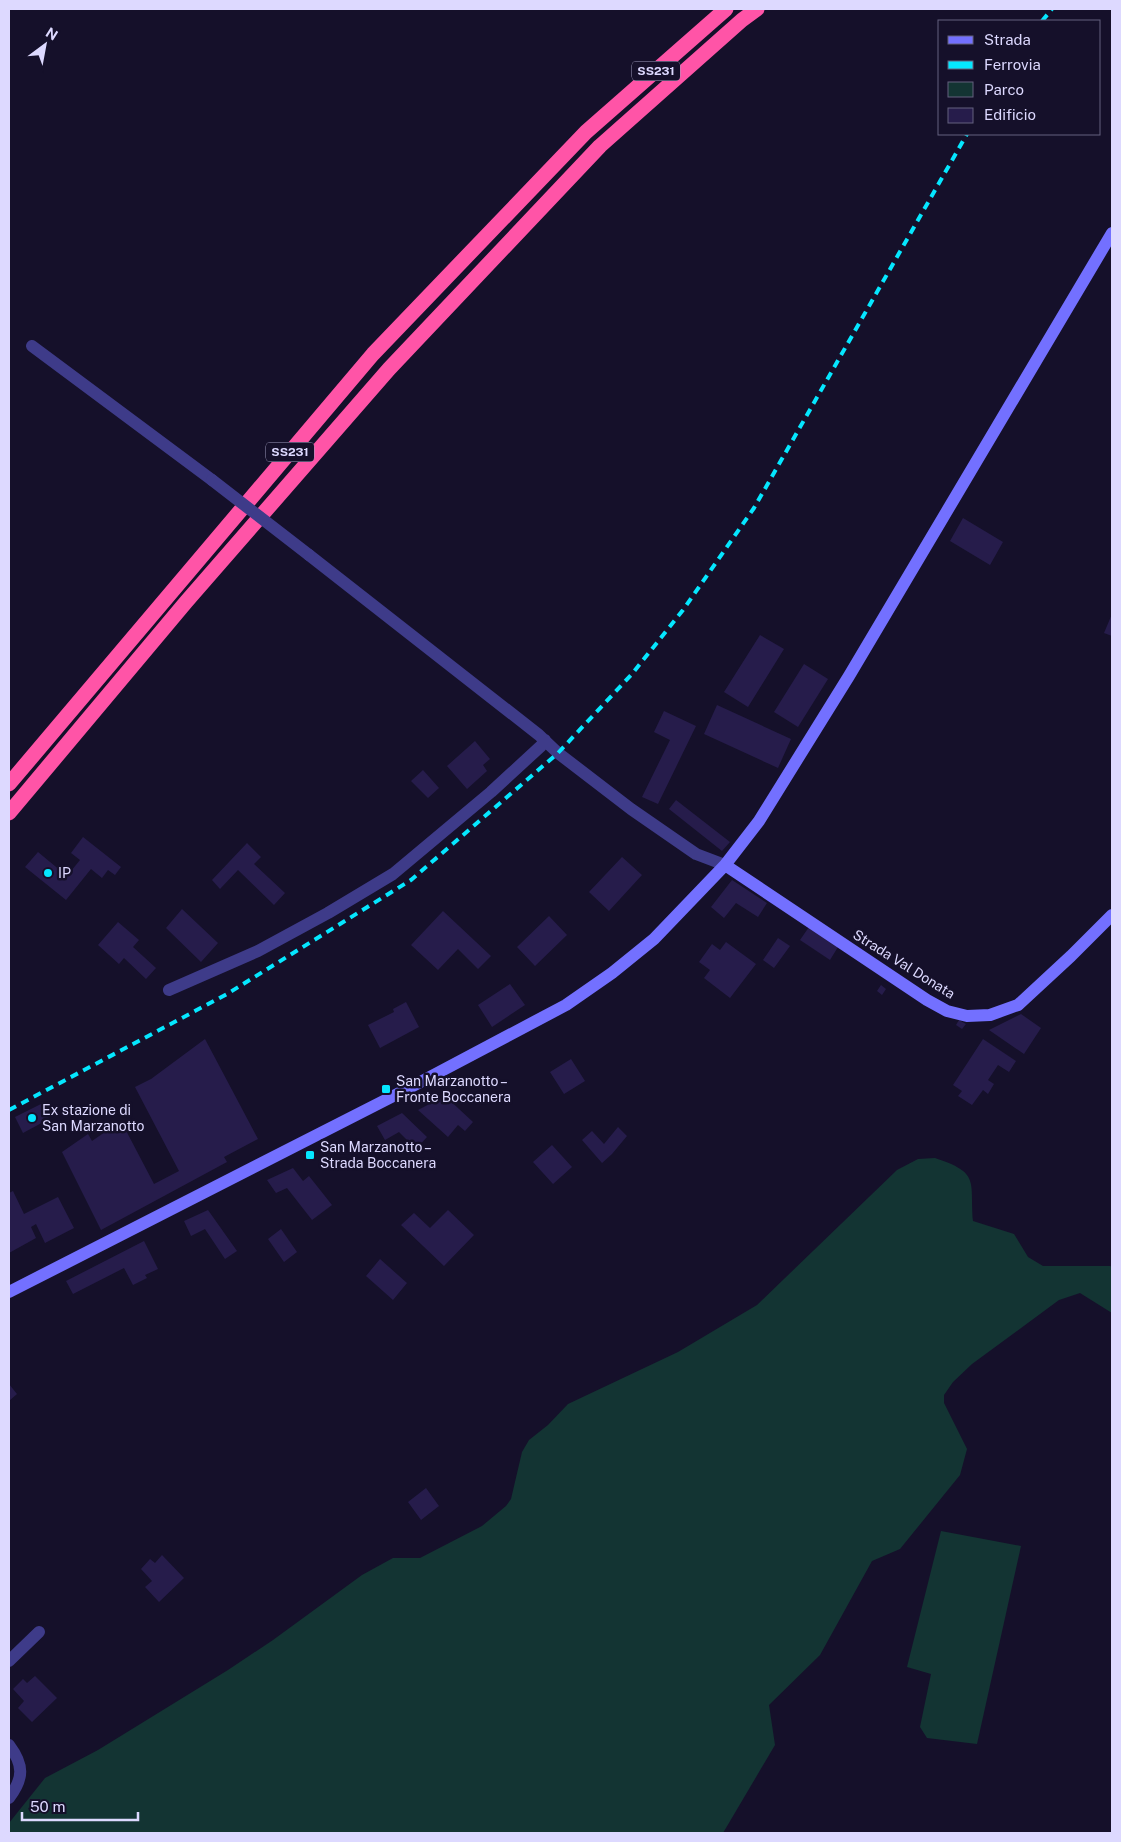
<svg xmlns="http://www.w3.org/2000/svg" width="1121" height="1842" font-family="'Public Sans',sans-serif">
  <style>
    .green { fill: #133433 }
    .building { fill: #261c4b }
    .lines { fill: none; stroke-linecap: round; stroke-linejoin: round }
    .street { stroke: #3e3b89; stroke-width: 12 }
    .secondary { stroke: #7370ff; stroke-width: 12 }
    .highway { stroke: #ff54a7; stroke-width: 15 }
    .rail { stroke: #05e7ff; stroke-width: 4; stroke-dasharray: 8 6; stroke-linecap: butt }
    .street-bridge { stroke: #3e3b89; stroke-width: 12 }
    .poi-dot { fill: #05e7ff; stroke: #15102a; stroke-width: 2 }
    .labels { text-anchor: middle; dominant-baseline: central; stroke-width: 5; stroke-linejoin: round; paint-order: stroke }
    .shield { fill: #15102a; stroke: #a19dbf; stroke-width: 1 }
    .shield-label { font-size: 12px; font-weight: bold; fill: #ddd9ff }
    .poi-label { font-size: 14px; fill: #ddd9ff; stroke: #15102a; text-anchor: start }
    .street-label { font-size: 14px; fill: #ddd9ff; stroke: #15102a }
  </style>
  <rect width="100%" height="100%" fill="#15102a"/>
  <path class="green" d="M 935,1158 C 980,1173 970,1180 973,1221 L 1014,1234 L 1028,1257 L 1043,1266 L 1110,1266 L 1112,1267 L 1112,1313 L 1080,1293 L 1059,1300 L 972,1364 L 953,1382 L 944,1395 L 944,1403 L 967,1449 L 960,1475 L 900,1549 L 872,1561 L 820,1655 L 769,1705 L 775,1745 L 723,1833 L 9,1833 L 9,1823 L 45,1778 L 98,1750 L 228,1670 L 273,1640 L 362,1575 L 393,1558 L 420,1558 L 482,1526 L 506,1506 L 511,1499 L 522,1452 L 529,1440 L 548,1425 L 568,1404 L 678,1352 L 757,1305 L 897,1170 L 918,1159 Z
    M 941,1531 L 1021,1546 L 977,1744 L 927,1738 L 920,1727 L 931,1674 L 907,1667 Z"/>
  <path class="building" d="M 963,518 L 1003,542 L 990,565 L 950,541 Z
    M 1112,614 L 1112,636 L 1104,633 Z
    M 760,635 L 784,649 L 748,707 L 724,692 Z
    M 804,664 L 828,679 L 798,727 L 774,712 Z
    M 717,705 L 791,739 L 778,768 L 704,734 Z
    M 664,711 L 696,726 L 658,804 L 642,797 L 670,740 L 654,732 Z
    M 475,741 L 490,759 L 483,765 L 487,771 L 467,789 L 447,766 Z
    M 423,770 L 439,788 L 428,798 L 411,781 Z
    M 676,800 L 730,842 L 722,851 L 669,809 Z
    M 83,837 L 121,867 L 115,875 L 108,870 L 102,878 L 91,869 L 66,900 L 25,867 L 38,852 L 67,876 L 80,860 L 71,853 Z
    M 247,843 L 261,857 L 254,864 L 285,893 L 274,905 L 238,870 L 220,889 L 212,880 Z
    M 622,857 L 642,875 L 609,911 L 589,892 Z
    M 732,880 L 767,903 L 758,917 L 736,903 L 724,918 L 711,907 Z
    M 182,909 L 218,943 L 201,962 L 166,928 Z
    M 443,911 L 491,956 L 478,969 L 458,949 L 438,970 L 411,945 Z
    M 549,916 L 567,935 L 535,966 L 517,947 Z
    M 118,922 L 139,940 L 133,947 L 156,968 L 146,979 L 124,958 L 119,964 L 98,945 Z
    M 809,927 L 838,947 L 830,960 L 800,940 Z
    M 778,938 L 790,946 L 774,968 L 763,960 Z
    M 726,942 L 756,964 L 730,998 L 704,978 L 710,970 L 699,962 L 712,944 L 720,950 Z
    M 510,984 L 525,1005 L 492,1027 L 478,1005 Z
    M 881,985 L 886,989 L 882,995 L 877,991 Z
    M 406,1002 L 419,1027 L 380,1048 L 368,1025 L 394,1012 L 393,1009 Z
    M 1021,1014 L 1041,1028 L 1024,1054 L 989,1030 Z
    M 959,1020 L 966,1024 L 962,1029 L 956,1025 Z
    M 205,1039 L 258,1139 L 224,1157 L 227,1162 L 101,1230 L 62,1152 L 88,1134 L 92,1141 L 121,1121 L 154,1184 L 179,1171 L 135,1087 L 151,1079 Z
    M 983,1039 L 1016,1061 L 1009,1072 L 998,1065 L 988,1080 L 994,1084 L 988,1094 L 983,1090 L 972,1105 L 958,1096 L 962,1091 L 953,1085 Z
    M 571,1059 L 585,1081 L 564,1094 L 550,1072 Z
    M 445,1096 L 473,1122 L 465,1131 L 458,1125 L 448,1137 L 418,1110 Z
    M 41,1104 L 49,1119 L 23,1133 L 15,1117 Z
    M 402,1113 L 427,1137 L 416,1149 L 399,1132 L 385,1140 L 377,1126 Z
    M 618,1127 L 627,1136 L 612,1154 L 602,1163 L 582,1140 L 592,1131 L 604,1144 Z
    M 552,1145 L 572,1167 L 553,1184 L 533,1162 Z
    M 293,1168 L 303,1181 L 309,1176 L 332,1205 L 312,1220 L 287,1188 L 276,1193 L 267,1180 Z
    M 13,1191 L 24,1214 L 58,1197 L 74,1228 L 45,1243 L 36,1224 L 31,1227 L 36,1238 L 9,1253 L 9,1193 Z
    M 208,1210 L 237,1251 L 225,1259 L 205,1229 L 191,1236 L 184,1221 Z
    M 448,1210 L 474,1235 L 444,1266 L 401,1225 L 414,1213 L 430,1228 Z
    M 281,1229 L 297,1252 L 284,1262 L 268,1239 Z
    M 144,1241 L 158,1269 L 145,1275 L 147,1278 L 133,1285 L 124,1268 L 73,1294 L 66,1281 Z
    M 380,1259 L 407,1283 L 393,1300 L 366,1276 Z
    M 9,1384 L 17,1394 L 9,1401 Z
    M 426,1488 L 439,1506 L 421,1520 L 408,1502 Z
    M 162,1555 L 184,1578 L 159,1602 L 145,1587 L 152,1581 L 141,1569 L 150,1559 L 155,1563 Z
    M 35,1676 L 57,1698 L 32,1722 L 18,1708 L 24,1701 L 13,1689 L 23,1679 L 27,1683 Z"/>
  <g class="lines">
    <path class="street" d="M 32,346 L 212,480
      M 309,555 L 539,735 L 558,753 L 631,809 L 696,854 L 725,865
      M 169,990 L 258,951 L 328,913 L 393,874 L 491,792 L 541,746 L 545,740
      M 9,1661 L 39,1632
      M 9,1745 C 24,1765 24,1778 9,1798"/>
    <path class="secondary" d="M 725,865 L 927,1000 L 947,1011 L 967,1016 L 990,1015 L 1018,1005 L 1071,956 L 1112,915
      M 9,1292 L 411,1087 L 566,1005 L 612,973 L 654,939 L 725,865 L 759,821 L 849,676 L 1112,233"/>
    <path class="highway" d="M 9,784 L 373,354 L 586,132 L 726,9
      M 9,813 L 186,602 L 389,369 L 600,146 L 742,20 L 757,9"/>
    <path class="rail" d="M 1042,21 L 1052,9
      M 9,1110 L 227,994 L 411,880 L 558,753 L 632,674 L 683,610 L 754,508 L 967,134"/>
    <path class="street-bridge" d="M 212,480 L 309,555"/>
  </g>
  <g class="poi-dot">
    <circle cx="48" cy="873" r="5"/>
    <rect x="381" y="1084" width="10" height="10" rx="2.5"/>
    <circle cx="32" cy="1118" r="5"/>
    <rect x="305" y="1150" width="10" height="10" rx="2.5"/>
  </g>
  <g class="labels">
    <g class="shield">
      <rect x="632" y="61.5" width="48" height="19" rx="4"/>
      <rect x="266" y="442.5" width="48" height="19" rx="4"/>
    </g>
    <g class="shield-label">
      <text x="656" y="71">SS231</text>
      <text x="290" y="452">SS231</text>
    </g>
    <g class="poi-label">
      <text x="58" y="873">IP</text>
      <text x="396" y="1081">San Marzanotto –<tspan x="396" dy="16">Fronte Boccanera</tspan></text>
      <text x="42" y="1110">Ex stazione di<tspan x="42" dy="16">San Marzanotto</tspan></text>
      <text x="320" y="1147">San Marzanotto –<tspan x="320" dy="16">Strada Boccanera</tspan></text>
    </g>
    <g class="street-label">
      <text transform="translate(904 964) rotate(32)">Strada Val Donata</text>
    </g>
  </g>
  <rect width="1121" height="1842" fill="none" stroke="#ddd9ff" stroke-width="20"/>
  <rect x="938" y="20" width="162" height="115" fill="#15102a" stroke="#65607f"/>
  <rect x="948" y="36" width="25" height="8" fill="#7370ff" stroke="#65607f"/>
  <text x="984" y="45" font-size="15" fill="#ddd9ff">Strada</text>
  <rect x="948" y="61" width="25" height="8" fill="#05e7ff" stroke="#65607f"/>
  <text x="984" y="70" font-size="15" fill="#ddd9ff">Ferrovia</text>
  <rect x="948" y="82" width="25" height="15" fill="#133433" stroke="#65607f"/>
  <text x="984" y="95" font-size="15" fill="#ddd9ff">Parco</text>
  <rect x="948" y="108" width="25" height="15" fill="#261c4b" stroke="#65607f"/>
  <text x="984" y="120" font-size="15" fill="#ddd9ff">Edificio</text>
  <g transform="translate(45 45) rotate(32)" stroke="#15102a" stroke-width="4" paint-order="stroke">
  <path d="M0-4L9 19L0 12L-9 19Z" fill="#ddd9ff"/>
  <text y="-8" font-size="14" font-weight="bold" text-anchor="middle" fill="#ddd9ff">N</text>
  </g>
  <path d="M22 1812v8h116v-8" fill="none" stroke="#ddd9ff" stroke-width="2.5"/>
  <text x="30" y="1812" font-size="15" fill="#ddd9ff" stroke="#15102a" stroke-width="4" paint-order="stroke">50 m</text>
</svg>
